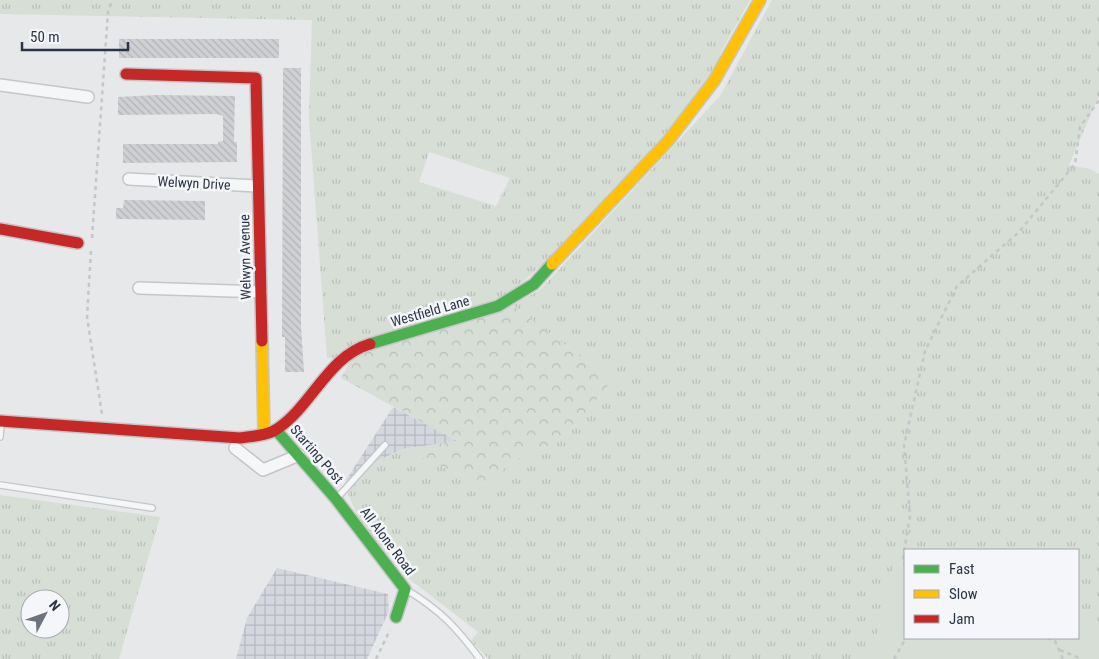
<svg xmlns="http://www.w3.org/2000/svg" width="1099" height="659" font-family="'Roboto Condensed',sans-serif">
  <style>
    .industrial { fill: url(#industrial-grid) }
    .grass { fill: url(#grass-tufts); fill-rule: evenodd }
    .forest { fill: url(#forest-crowns) }
    .green { fill: #d6ded6 }
    .building { fill: url(#building-back-hatch) }
    .lines { fill: none; stroke-linecap: round; stroke-linejoin: round }
    .lane-casing { stroke: #c4c6c8; stroke-width: 8 }
    .street-casing { stroke: #c4c6c8; stroke-width: 14 }
    .fast-casing { stroke: #c4c6c8; stroke-width: 14 }
    .slow-casing { stroke: #c4c6c8; stroke-width: 14 }
    .jam-casing { stroke: #c4c6c8; stroke-width: 14 }
    .path { stroke: #c5c6ca; stroke-width: 2.5; stroke-dasharray: 4 4; stroke-linecap: butt }
    .lane { stroke: #f5f6f7; stroke-width: 5.5 }
    .street { stroke: #f5f6f7; stroke-width: 11 }
    .fast { stroke: #4caf50; stroke-width: 11 }
    .slow { stroke: #ffc107; stroke-width: 11 }
    .jam { stroke: #c62828; stroke-width: 11 }
    .labels { text-anchor: middle; dominant-baseline: central; stroke-width: 5; stroke-linejoin: round; paint-order: stroke }
    .street-label { font-size: 14px; fill: #2b3445; stroke: #f4f6f9 }
  </style>
  <defs>
    <pattern id="industrial-grid" width="8" height="8" patternUnits="userSpaceOnUse" patternTransform="scale(1.25)"><rect width="8" height="8" fill="#d4d7dd"/><path d="M0 4h8M4 0v8" fill="none" stroke="#b6b9bf"/></pattern>
    <pattern id="grass-tufts" width="24" height="20" patternUnits="userSpaceOnUse" patternTransform="scale(1.25)"><rect width="24" height="20" fill="#d6ded6"/><path d="M3 7l-1-3M5 7V3M7 7l1-3M15 17l-1-3M17 17v-4M19 17l1-3" fill="none" stroke="#b8bfb9"/></pattern>
    <pattern id="forest-crowns" width="20" height="18" patternUnits="userSpaceOnUse" patternTransform="scale(1.25)"><rect width="20" height="18" fill="#d6ded6"/><path d="M2 6a3 3 0 1 1 6 0M12 15a3 3 0 1 1 6 0" fill="none" stroke="#b8bfb9"/></pattern>
    <pattern id="building-back-hatch" width="6" height="6" patternUnits="userSpaceOnUse" patternTransform="scale(1.25)"><rect width="6" height="6" fill="#ced0d3"/><path d="M-1 5l2 2M0 0l6 6M5-1l2 2" fill="none" stroke="#b1b3b6"/></pattern>
  </defs>
  <rect width="100%" height="100%" fill="#e6e8ea"/>
  <path class="industrial" d="M 393,407 L 458,441 L 403,449 L 373,463 L 348,494 L 346,480 Z
    M 277,568 L 388,594 L 389,611 L 367,659 L 236,659 L 247,618 Z"/>
  <path class="grass" d="M 0,0 L 750,0 L 720,54 L 721,61 L 672,126 L 553,255 L 509,294 L 333,358 L 327,358 L 309,118 L 312,20 L 0,14 ZM 429,152 L 510,178 L 496,206 L 419,182 Z
    M 772,0 L 1099,0 L 1099,96 L 1069,165 L 1090,169 L 1099,174 L 1099,625 L 1078,619 L 1078,550 L 911,550 L 911,537 L 900,537 L 874,649 L 866,659 L 489,659 L 471,641 L 478,632 L 408,578 L 358,517 L 348,494 L 373,463 L 403,449 L 486,486 L 512,461 L 550,445 L 571,430 L 612,381 L 513,305 L 540,290 L 720,96 Z
    M 0,495 L 160,517 L 119,659 L 0,659 ZM 30,599 L 60,599 L 60,629 L 30,629 Z"/>
  <path class="forest" d="M 513,305 L 612,381 L 571,430 L 550,445 L 512,461 L 486,486 L 403,449 L 457,441 L 341,378 L 350,362 L 365,349 Z"/>
  <path class="green" d="M 900,537 L 911,537 L 911,550 L 905,550 L 905,638 L 1078,638 L 1078,619 L 1099,625 L 1099,659 L 866,659 L 874,649 Z"/>
  <path class="building" d="M 119,39 L 279,39 L 279,58 L 119,58 Z
    M 283,68 L 301,68 L 301,326 L 304,372 L 285,372 L 285,337 L 282,337 Z
    M 156,95 L 235,96 L 234,142 L 237,142 L 237,162 L 123,163 L 123,144 L 218,144 L 218,142 L 223,141 L 223,116 L 217,114 L 118,115 L 118,97 Z
    M 124,200 L 205,201 L 205,220 L 116,219 L 116,208 L 123,208 Z"/>
  <g class="lines">
    <defs>
      <path id="lane" d="M 0,437 L 1,423
        M 0,485 L 152,508
        M 338,497 L 385,445
        M 407,590 C 441,611 456,627 480,659"/>
      <path id="street" d="M 0,85 L 88,97
        M 129,179 L 258,186
        M 139,288 L 261,292
        M 235,448 L 263,470 L 299,455"/>
      <path id="fast" d="M 370,344 L 498,306 L 534,284 L 552,264
        M 276,430 L 336,499 L 405,589 L 396,617"/>
      <path id="slow" d="M 552,264 L 668,141 L 714,81 L 760,0
        M 262,341 L 264,434"/>
      <path id="jam" d="M 126,74 L 256,78 L 262,341
        M 0,229 L 78,243
        M 0,421 L 240,438 C 252,436 267,436 277,429 C 312,406 328,356 370,344"/>
    </defs>
    <use href="#lane" class="lane-casing"/>
    <use href="#street" class="street-casing"/>
    <use href="#fast" class="fast-casing"/>
    <use href="#slow" class="slow-casing"/>
    <use href="#jam" class="jam-casing"/>
    <path class="path" d="M 92,238 L 108,12 L 112,0
      M 91,251 L 87,317 L 102,414
      M 905,567 L 903,558 L 910,516 L 904,445 L 925,351 L 957,286 L 1018,233 L 1075,164 L 1080,127 L 1099,100
      M 1047,638 L 1055,641 L 1063,659
      M 1060,650 L 1082,659
      M 376,659 L 390,630
      M 894,659 L 906,638"/>
    <use href="#lane" class="lane"/>
    <use href="#street" class="street"/>
    <use href="#fast" class="fast"/>
    <use href="#slow" class="slow"/>
    <use href="#jam" class="jam"/>
  </g>
  <g class="labels">
    <g class="street-label">
      <text transform="translate(194 183) rotate(3)">Welwyn Drive</text>
      <text transform="translate(245 257) rotate(-91)">Welwyn Avenue</text>
      <text transform="translate(430 311) rotate(-16)">Westfield Lane</text>
      <text transform="translate(317 454) rotate(49)">Starting Post</text>
      <text transform="translate(388 541) rotate(53)">All Alone Road</text>
    </g>
  </g>
  <rect x="904" y="549" width="175" height="90" fill="#f4f6f9" stroke="#a4a8b1"/>
  <rect x="914" y="565" width="25" height="8" fill="#4caf50" stroke="#a4a8b1"/>
  <text x="949" y="574" font-size="15" fill="#2b3445">Fast</text>
  <rect x="914" y="590" width="25" height="8" fill="#ffc107" stroke="#a4a8b1"/>
  <text x="949" y="599" font-size="15" fill="#2b3445">Slow</text>
  <rect x="914" y="615" width="25" height="8" fill="#c62828" stroke="#a4a8b1"/>
  <text x="949" y="624" font-size="15" fill="#2b3445">Jam</text>
  <g transform="translate(45 614) rotate(49)"><circle r="24" fill="#f4f6f9" stroke="#a4a8b1"/>
  <path d="M0-4L9 19L0 12L-9 19Z" fill="#6c737f"/>
  <text y="-8" font-size="14" font-weight="bold" text-anchor="middle" fill="#2b3445">N</text>
  </g>
  <path d="M22 42v8h106v-8" fill="none" stroke="#2b3445" stroke-width="2.5"/>
  <text x="30" y="42" font-size="15" fill="#2b3445" stroke="#f4f6f9" stroke-width="4" paint-order="stroke">50 m</text>
</svg>
